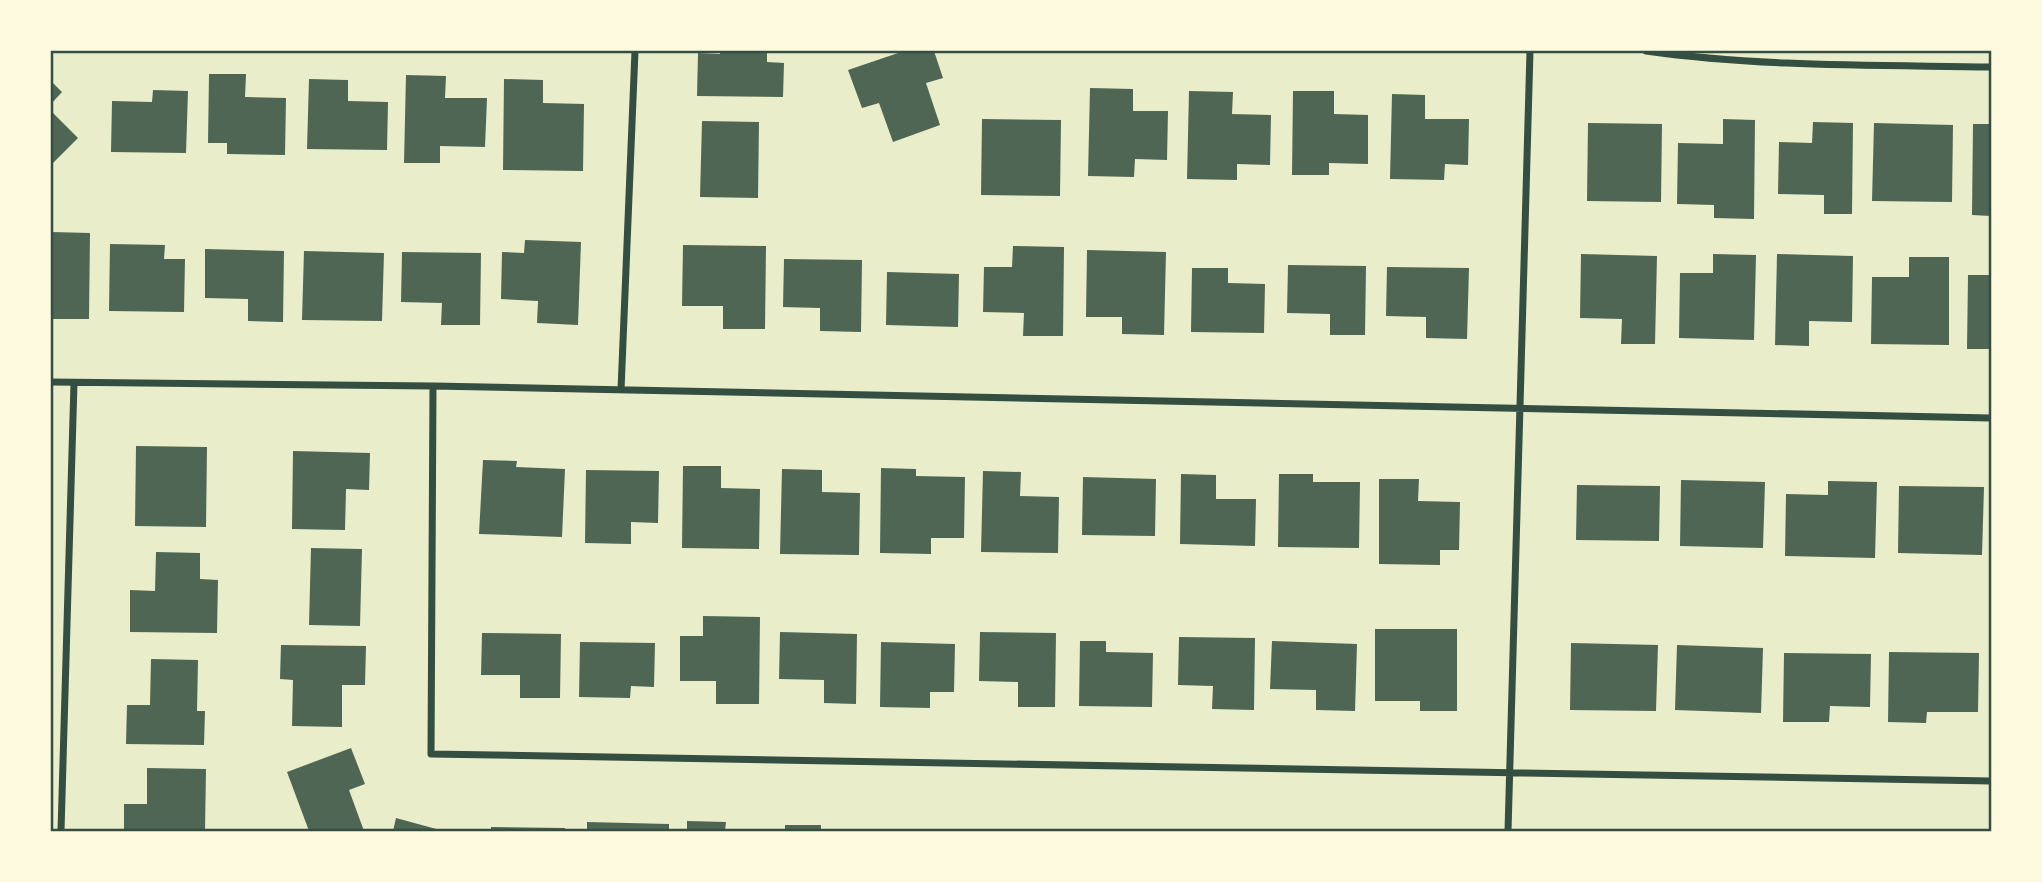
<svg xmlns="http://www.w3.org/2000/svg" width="2042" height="882" font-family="Raleway,sans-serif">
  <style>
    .building { fill: #4f6655 }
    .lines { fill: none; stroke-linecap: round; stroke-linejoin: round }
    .minor { stroke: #344e41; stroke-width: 7 }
    .neatline { fill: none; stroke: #344e41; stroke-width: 2.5 }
  </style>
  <rect width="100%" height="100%" fill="#e9edc9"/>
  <path class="building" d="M 720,51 L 767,51 L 767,62 L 784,63 L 783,97 L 697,96 L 698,53 L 720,54 Z
    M 904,51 L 934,51 L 943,78 L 926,83 L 940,125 L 893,142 L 879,103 L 862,108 L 848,70 Z
    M 209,74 L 246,74 L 245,97 L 286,98 L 285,155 L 227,154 L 227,143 L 208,143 Z
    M 406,75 L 446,76 L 445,98 L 487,98 L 485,147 L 440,146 L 440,163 L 404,163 Z
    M 309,79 L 348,80 L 348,101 L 388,102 L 387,150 L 307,149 Z
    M 504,79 L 543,80 L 543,103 L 584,104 L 583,171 L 503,170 Z
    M 51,81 L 62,92 L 51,104 Z
    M 1090,88 L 1133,89 L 1133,111 L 1168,111 L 1167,160 L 1135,159 L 1134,177 L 1088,176 Z
    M 153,90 L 188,91 L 186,153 L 111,152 L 112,101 L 152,102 Z
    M 1189,91 L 1233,92 L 1232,114 L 1271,115 L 1270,165 L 1237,164 L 1237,180 L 1187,179 Z
    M 1293,91 L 1334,91 L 1334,114 L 1368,115 L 1368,164 L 1329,163 L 1329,175 L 1292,175 Z
    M 1392,94 L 1425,95 L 1425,119 L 1469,119 L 1468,165 L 1445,164 L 1444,180 L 1390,179 Z
    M 51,111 L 78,138 L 51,165 Z
    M 982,119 L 1061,120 L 1060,196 L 981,195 Z
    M 1723,119 L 1755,120 L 1754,219 L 1714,218 L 1714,205 L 1677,204 L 1678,143 L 1723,144 Z
    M 702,121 L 759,122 L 758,198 L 700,197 Z
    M 1813,122 L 1853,123 L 1852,214 L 1824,214 L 1824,195 L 1778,194 L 1779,142 L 1812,143 Z
    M 1588,123 L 1662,124 L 1661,202 L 1587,201 Z
    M 1874,123 L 1953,125 L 1952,202 L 1872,201 Z
    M 1973,124 L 1991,124 L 1991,216 L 1972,215 Z
    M 51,232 L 90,233 L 89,319 L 51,319 Z
    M 525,240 L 581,242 L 578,325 L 537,323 L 538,301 L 501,299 L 502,252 L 524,253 Z
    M 110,244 L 165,245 L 164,259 L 185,259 L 184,312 L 109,311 Z
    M 683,245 L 766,246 L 765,329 L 723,329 L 723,306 L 682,306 Z
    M 1013,246 L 1064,247 L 1063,336 L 1023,336 L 1024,313 L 983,312 L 984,267 L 1012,267 Z
    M 205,249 L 284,251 L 283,322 L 248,321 L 248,299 L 205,298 Z
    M 1087,250 L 1166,252 L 1164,335 L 1122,334 L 1122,317 L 1086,317 Z
    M 304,251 L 384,253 L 382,321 L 302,320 Z
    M 402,252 L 481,253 L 480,325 L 441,325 L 442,303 L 401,302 Z
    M 1581,254 L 1657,256 L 1655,344 L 1621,344 L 1622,319 L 1580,318 Z
    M 1713,254 L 1756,255 L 1754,340 L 1679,338 L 1680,273 L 1713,273 Z
    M 1777,254 L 1853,256 L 1852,322 L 1809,321 L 1809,346 L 1775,345 Z
    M 1909,257 L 1949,257 L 1949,345 L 1871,344 L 1872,277 L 1909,277 Z
    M 784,259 L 862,260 L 861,332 L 820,331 L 820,308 L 783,307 Z
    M 1288,265 L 1366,266 L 1365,335 L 1330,335 L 1330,314 L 1287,313 Z
    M 1387,267 L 1469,268 L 1467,339 L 1426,338 L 1426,317 L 1386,316 Z
    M 1192,268 L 1228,268 L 1228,283 L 1265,284 L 1264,333 L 1191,332 Z
    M 887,272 L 959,274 L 958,327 L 886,325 Z
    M 1968,275 L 1991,275 L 1991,349 L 1967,349 Z
    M 136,446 L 207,447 L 206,527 L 135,526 Z
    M 293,451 L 370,453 L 369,490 L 346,489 L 345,530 L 292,529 Z
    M 483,460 L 517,461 L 516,467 L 565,469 L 562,537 L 479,534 Z
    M 683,466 L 721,466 L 721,488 L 760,489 L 759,549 L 682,548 Z
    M 881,468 L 916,469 L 916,476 L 965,477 L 964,538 L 931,538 L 931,554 L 880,553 Z
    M 782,469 L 822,470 L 822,492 L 860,493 L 859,555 L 780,554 Z
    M 586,470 L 659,471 L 658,523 L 631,522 L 631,544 L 585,543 Z
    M 983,471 L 1021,472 L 1020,496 L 1059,497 L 1058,553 L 981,552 Z
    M 1181,474 L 1216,475 L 1216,499 L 1256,499 L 1255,546 L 1180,544 Z
    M 1279,474 L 1313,474 L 1313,482 L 1360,482 L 1359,548 L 1278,547 Z
    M 1083,477 L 1156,479 L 1155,536 L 1082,535 Z
    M 1379,479 L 1419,479 L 1418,501 L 1460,502 L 1459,550 L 1440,550 L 1440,565 L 1379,564 Z
    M 1681,480 L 1765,482 L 1763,548 L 1680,546 Z
    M 1828,481 L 1877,482 L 1875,558 L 1785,556 L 1786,494 L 1828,495 Z
    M 1577,485 L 1660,486 L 1659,541 L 1576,540 Z
    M 1899,486 L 1984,487 L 1982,555 L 1898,553 Z
    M 311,548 L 362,549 L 360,626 L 309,625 Z
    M 156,552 L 200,553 L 200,579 L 218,580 L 217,633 L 130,632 L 130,590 L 155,591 Z
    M 703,616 L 760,617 L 759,704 L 716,704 L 716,681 L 680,681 L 680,636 L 703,636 Z
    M 1375,629 L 1457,629 L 1457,711 L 1420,711 L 1420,701 L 1375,701 Z
    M 780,632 L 857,634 L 856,704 L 824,703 L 824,680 L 779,679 Z
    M 980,632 L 1056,633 L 1055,707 L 1018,707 L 1018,682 L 979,681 Z
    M 482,633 L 561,634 L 560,698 L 520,698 L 520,675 L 481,675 Z
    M 1179,637 L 1255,638 L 1254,710 L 1212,709 L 1213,686 L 1178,685 Z
    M 1080,641 L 1106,641 L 1106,652 L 1153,653 L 1152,707 L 1079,706 Z
    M 1272,641 L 1357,644 L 1355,711 L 1316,710 L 1316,690 L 1270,689 Z
    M 580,642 L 655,643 L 654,687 L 631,686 L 630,698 L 579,697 Z
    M 881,642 L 955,644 L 954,692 L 930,692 L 930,708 L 880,707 Z
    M 1571,643 L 1658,645 L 1656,711 L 1570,710 Z
    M 281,645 L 366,646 L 365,685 L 342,685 L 342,727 L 292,726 L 293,680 L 280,679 Z
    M 1677,645 L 1763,648 L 1761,713 L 1675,710 Z
    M 1889,652 L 1979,653 L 1978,712 L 1927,712 L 1926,723 L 1888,722 Z
    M 1784,653 L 1871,654 L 1870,707 L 1830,706 L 1829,722 L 1783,722 Z
    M 151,659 L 198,660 L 197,711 L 205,711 L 204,745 L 126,744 L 127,705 L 150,705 Z
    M 351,748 L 365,784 L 349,790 L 364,831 L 309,831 L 287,772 Z
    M 147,768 L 206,769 L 205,831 L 124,831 L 124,804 L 147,804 Z
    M 396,818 L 440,830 L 440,831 L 393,831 Z
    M 687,821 L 726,822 L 725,831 L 687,831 Z
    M 587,822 L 669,824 L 669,831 L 587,831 Z
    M 785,825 L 821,825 L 821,831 L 785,831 Z
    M 491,827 L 565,828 L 565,831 L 491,831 Z"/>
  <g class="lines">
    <path class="minor" d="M 1646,51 C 1760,67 1876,65 1991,67
      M 51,382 L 433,386 L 1991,418
      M 433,386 L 431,754 L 1991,781
      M 621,390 L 635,51
      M 61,831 L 74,383
      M 1508,831 L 1530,51"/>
  </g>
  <rect width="2042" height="882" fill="none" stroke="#fefae0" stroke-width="105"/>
  <rect x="52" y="52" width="1938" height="778" class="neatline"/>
</svg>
